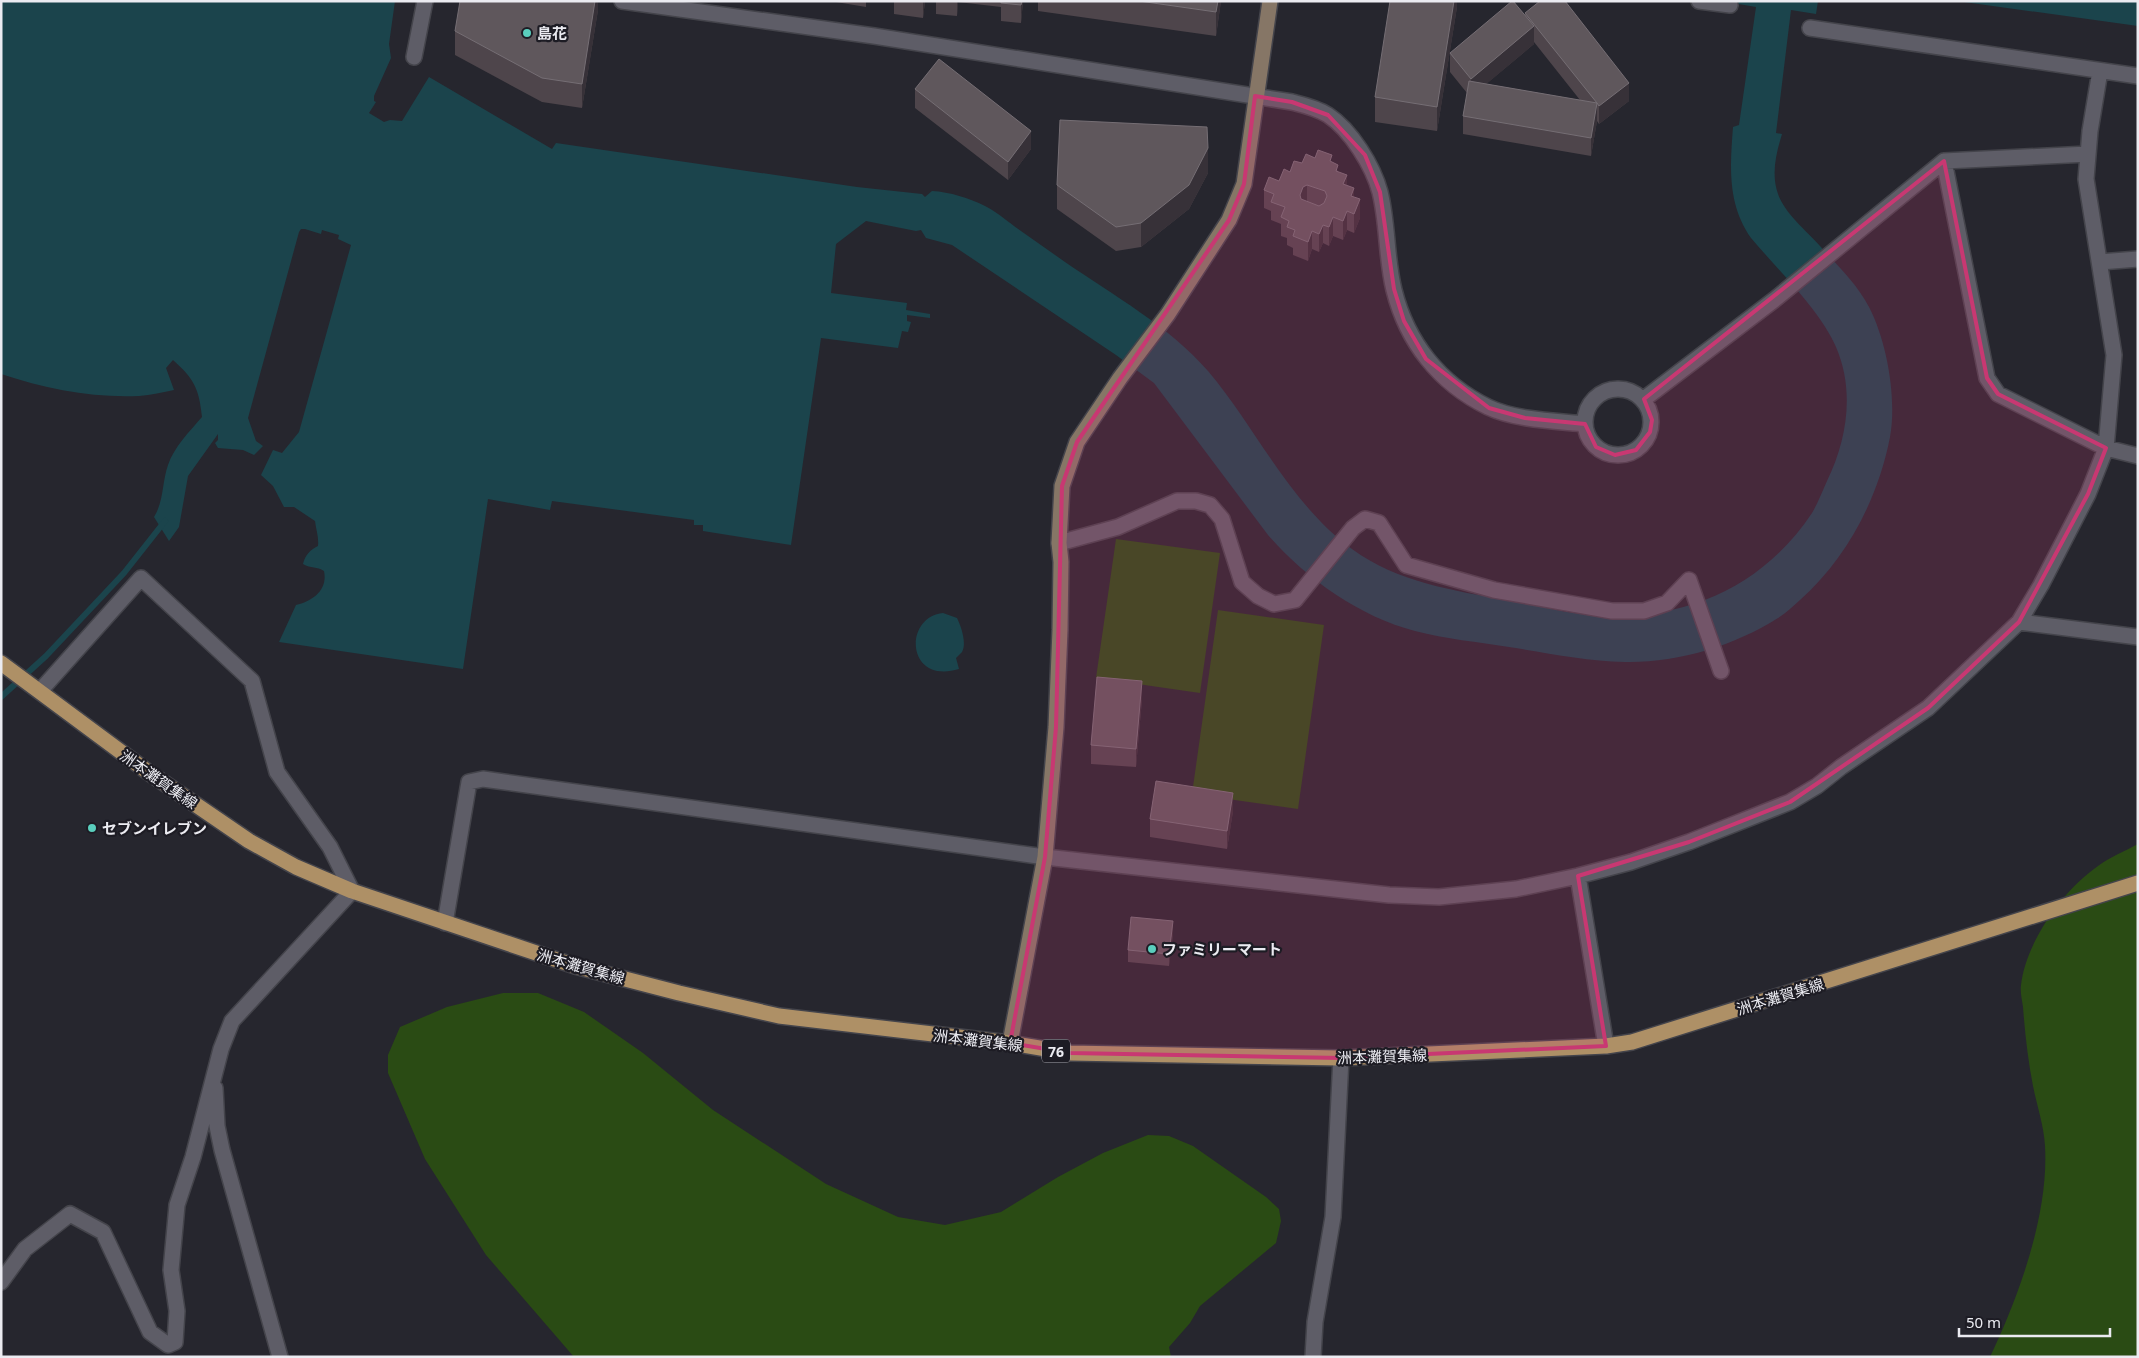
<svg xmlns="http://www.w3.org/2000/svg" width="2139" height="1358" font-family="'Noto Sans','Noto Sans JP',sans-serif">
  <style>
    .green { fill: #2a4b14 }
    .water { fill: #1b444c }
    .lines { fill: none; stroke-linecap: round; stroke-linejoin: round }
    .stream { stroke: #1b444c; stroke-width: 6 }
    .street-casing { stroke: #44444b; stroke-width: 18 }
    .secondary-casing { stroke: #44444b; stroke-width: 18 }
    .primary-casing { stroke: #44444b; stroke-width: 18 }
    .street { stroke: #5e5d67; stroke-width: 15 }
    .secondary { stroke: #867666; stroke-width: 15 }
    .primary { stroke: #ae9066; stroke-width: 15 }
    .wall { fill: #4e454b; fill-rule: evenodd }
    .shaded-wall { fill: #373138 }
    .building { fill: #5f575c; stroke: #756e74; fill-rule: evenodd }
    .marked { fill: #c83872; fill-opacity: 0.2; stroke: #c83872; stroke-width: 4; stroke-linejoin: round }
    .poi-dot { fill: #5acebd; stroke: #1d1c24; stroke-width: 2 }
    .labels { text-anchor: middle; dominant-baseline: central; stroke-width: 4.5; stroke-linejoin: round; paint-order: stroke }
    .shield { fill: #1d1c24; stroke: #adadb4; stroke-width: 1 }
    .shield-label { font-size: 14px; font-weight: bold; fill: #ebebf1 }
    .poi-label { font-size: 15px; font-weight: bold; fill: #ebebf1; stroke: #1d1c24; text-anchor: start }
    .street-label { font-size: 15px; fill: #ebebf1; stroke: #1d1c24 }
  </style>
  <rect width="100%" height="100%" fill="#26262e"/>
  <path class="green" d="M 1116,539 L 1220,553 L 1200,693 L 1096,678 Z
    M 1218,610 L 1324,625 L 1298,809 L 1192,794 Z
    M 2138,844 L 2138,1357 L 1990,1357 C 2019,1296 2049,1214 2045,1146 C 2044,1126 2037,1106 2033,1086 C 2028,1060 2025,1034 2023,1007 C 2022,1000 2020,992 2021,985 C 2026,942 2063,890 2098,866 C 2110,857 2125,851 2138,844 Z
    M 503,993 L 538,993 L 584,1012 L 643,1053 L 713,1110 L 826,1184 L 898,1217 L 945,1225 L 1001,1212 L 1058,1177 L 1103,1153 L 1148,1135 L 1169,1136 L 1193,1146 L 1266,1197 L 1279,1209 L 1281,1221 L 1276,1243 L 1200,1306 L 1190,1323 L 1169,1347 L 1171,1357 L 574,1357 L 486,1255 L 425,1159 L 388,1073 L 388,1055 L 400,1027 L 447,1007 Z"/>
  <path class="water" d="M 1,1 L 395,1 L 389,44 L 391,58 L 374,96 L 374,101 L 376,102 L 369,113 L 384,122 L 390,120 L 402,121 L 429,77 L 552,149 L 556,143 L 857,187 L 922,194 L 925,197 L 932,191 C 950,192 969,198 985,206 C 995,211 1005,219 1014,226 C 1031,238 1048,250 1065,262 C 1113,295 1170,327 1208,371 C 1257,429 1289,503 1352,549 C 1397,582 1454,591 1508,600 C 1540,606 1572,615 1604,616 C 1690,619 1764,585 1812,513 C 1818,503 1822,492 1827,481 C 1847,440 1855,391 1836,347 C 1821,311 1777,269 1751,238 C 1727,204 1730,166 1733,127 L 1739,125 L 1756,7 L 1721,1 L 1818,1 L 1816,14 L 1791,10 L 1776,133 L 1782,134 C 1776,154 1771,174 1778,194 C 1785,214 1806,230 1820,246 C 1837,265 1857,284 1869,307 C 1887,342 1897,398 1890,437 C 1878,499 1847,558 1800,600 C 1793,606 1786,613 1778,618 C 1734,646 1677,663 1625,662 C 1586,661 1547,653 1509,647 C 1478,642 1446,639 1415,631 C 1360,617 1305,578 1268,535 L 1154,383 L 1116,355 L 952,245 L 926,238 L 921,230 L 916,231 L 866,221 L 836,244 L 831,293 L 907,303 L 906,310 L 930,314 L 930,318 L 907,315 L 907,321 L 911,322 L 908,332 L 902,331 L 898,348 L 821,338 L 791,545 L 703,531 L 703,525 L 694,525 L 694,520 L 552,501 L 550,510 L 488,499 L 463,669 L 279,642 L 296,605 C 313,601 328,590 324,571 C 317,566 311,569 303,564 C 305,555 310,550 318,546 C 319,537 316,530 315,521 L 294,507 L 284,507 L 273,486 L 261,475 L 273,450 L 282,453 L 299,432 L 351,245 L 338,239 L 339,235 L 322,230 L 321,234 L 305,229 L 301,229 L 299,232 L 248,418 L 256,441 L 263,446 L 254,455 L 243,450 L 218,448 L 215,443 L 218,440 L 218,434 L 188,476 L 179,527 L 169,541 L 154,517 C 164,501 162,482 168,465 C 174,447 190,431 202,417 C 199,388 194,379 173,360 L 166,368 L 174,390 C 163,392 151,395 139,396 C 92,398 46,389 1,374 Z
    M 1957,1 L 2138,1 L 2138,26 Z
    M 943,613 L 957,618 C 961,626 967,643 962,652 C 960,654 958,656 956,658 L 959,669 C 906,685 903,617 943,613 Z"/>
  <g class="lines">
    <path class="stream" d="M 1,697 L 46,656 L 124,573 L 165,521"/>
    <defs>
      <path id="street" d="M 622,1 L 874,36 L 1292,102 C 1304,105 1317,108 1328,115 C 1351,130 1373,166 1380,192 C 1388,224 1386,258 1394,290 C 1407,342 1439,383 1488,407 C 1515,420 1555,421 1585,424
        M 1699,1 L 1730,5
        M 1810,28 L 2138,76
        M 414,57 L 425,1
        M 1944,161 L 1987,378 L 1998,394 L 2106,448 L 2138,456
        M 2100,262 L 2138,259
        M1585 422a33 33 0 1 1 66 0a33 33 0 1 1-66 0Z
        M 1644,399 L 1774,300 L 1944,161 L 2088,154
        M 1059,543 L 1118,527 L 1177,501 L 1196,501 L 1210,505 L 1222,519 L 1242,582 L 1258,596 L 1274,604 L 1295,600 L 1353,528 L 1365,519 L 1379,523 L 1406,565 L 1494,590 L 1612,611 L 1644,611 L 1667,603 L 1689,580 L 1721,671
        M 2019,622 L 2138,637
        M 1578,876 L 1606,1046
        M 445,923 L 469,782 L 483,779 L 1045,857 L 1389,895 L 1439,897 L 1516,889 L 1578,876 L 1631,862 L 1689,842 L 1790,802 L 1817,786 L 1841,767 L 1928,708 L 2019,622 L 2041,585 L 2088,494 L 2106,448 L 2114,355 L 2086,179 L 2090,131 L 2100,71
        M 215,1088 L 217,1126 L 222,1150 L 280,1357
        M 1,1282 L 25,1249 L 70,1214 L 103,1232 L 150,1332 L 168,1345 L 175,1342 L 177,1311 L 171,1270 L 177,1205 L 193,1157 L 221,1049 L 232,1021 L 352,891 L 330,847 L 277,772 L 252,681 L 141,578 L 40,691
        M 1313,1357 L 1315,1322 L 1333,1217 L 1341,1058"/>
      <path id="secondary" d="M 1010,1043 L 1045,857 L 1056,727 L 1060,630 L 1061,562 L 1059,543 L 1062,486 L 1077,442 L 1120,378 L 1168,314 L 1229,220 L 1244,184 L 1270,1"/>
      <path id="primary" d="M 1,663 L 148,772 L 249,841 L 296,867 L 352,891 L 575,966 L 679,993 L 779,1016 L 1010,1043 L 1070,1053 L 1341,1058 L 1606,1046 L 1632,1042 L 2138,883"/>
    </defs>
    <use href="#street" class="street-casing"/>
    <use href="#secondary" class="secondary-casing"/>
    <use href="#primary" class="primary-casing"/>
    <use href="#street" class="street"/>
    <use href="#secondary" class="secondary"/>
    <use href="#primary" class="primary"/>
  </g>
  <path class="wall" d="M 598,1 L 598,10 L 582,108 L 542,102 L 455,55 L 455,31 Z
    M 836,1 L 866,1 L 866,7 L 836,2 Z
    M 894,1 L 925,1 L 923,18 L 894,14 Z
    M 936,1 L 1023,1 L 1021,23 L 1001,21 L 1001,7 L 958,2 L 957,16 L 936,14 Z
    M 1038,1 L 1221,1 L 1216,36 L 1038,11 Z
    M 1457,1 L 1457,7 L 1437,131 L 1375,122 L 1375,97 Z
    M 1525,13 L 1629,101 L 1599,124 L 1597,121 L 1591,156 L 1463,134 L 1463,116 L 1467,93 L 1450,72 L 1450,53 L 1525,16 ZM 1534,42 L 1580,100 L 1486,84 L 1534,44 Z
    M 915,89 L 1031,149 L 1008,180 L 915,108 Z
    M 1315,158 L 1332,162 L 1354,197 L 1360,218 L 1354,233 L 1347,230 L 1343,240 L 1333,236 L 1329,246 L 1323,243 L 1319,252 L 1312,249 L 1308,261 L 1293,255 L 1293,248 L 1287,245 L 1287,238 L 1281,236 L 1281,224 L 1271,220 L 1271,211 L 1264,208 L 1264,190 L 1279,181 L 1302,163 Z
    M 1208,173 L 1189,209 L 1141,247 L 1116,251 L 1057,209 L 1057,185 Z
    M 1142,699 L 1136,767 L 1091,764 L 1091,745 Z
    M 1233,811 L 1227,849 L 1150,837 L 1150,819 Z
    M 1173,934 L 1169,966 L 1128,962 L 1128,950 Z"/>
  <path class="shaded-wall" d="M 595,1 L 598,1 L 598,10 L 582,108 L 582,84 Z
    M 923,1 L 925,1 L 923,18 Z
    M 957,1 L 958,1 L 957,16 Z
    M 1022,1 L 1023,1 L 1021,23 L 1021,5 Z
    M 1218,1 L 1221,1 L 1216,36 L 1216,12 Z
    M 1454,1 L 1457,1 L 1457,7 L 1437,131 L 1437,107 Z
    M 1534,26 L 1534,44 L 1471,97 L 1471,79 Z
    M 1629,83 L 1629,101 L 1599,124 L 1599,106 Z
    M 1597,103 L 1597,121 L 1591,156 L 1591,138 Z
    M 1031,131 L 1031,149 L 1008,180 L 1008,162 Z
    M 1208,148 L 1208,173 L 1189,209 L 1141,247 L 1141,223 Z
    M 1347,175 L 1347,193 L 1343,184 Z
    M 1307,185 L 1307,203 L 1303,206 L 1300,195 L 1303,187 Z
    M 1354,188 L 1354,207 L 1351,214 L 1351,196 Z
    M 1360,199 L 1360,218 L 1354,233 L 1354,214 Z
    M 1347,211 L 1347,230 L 1343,240 L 1343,221 Z
    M 1333,217 L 1333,236 L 1329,246 L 1329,227 Z
    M 1323,225 L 1323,243 L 1319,252 L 1319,234 Z
    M 1312,231 L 1312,249 L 1308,261 L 1308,242 Z
    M 1142,681 L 1142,699 L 1136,767 L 1136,749 Z
    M 1233,793 L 1233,811 L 1227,849 L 1227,831 Z
    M 1173,921 L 1173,934 L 1169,966 L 1169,954 Z"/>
  <path class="building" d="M 460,1 L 595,1 L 582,84 L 542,78 L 455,31 Z
    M 1001,1 L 1022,1 L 1021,5 L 1001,3 Z
    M 1139,1 L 1218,1 L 1216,12 Z
    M 1390,1 L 1454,1 L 1437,107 L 1375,97 Z
    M 1512,1 L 1513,1 L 1534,26 L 1471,79 L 1450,53 Z
    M 1540,1 L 1565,1 L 1629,83 L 1599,106 L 1597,103 L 1591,138 L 1463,116 L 1469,81 L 1597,103 L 1525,13 Z
    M 939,59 L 1031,131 L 1008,162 L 915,89 Z
    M 1060,120 L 1207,127 L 1208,148 L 1189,185 L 1141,223 L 1116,227 L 1057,185 Z
    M 1318,150 L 1332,155 L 1330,161 L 1338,165 L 1336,171 L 1347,175 L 1343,184 L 1354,188 L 1351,196 L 1360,199 L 1354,214 L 1347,211 L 1343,221 L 1333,217 L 1329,227 L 1323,225 L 1319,234 L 1312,231 L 1308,242 L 1293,236 L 1295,230 L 1287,227 L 1289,221 L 1281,217 L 1285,207 L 1271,202 L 1274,194 L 1264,190 L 1269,177 L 1279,181 L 1284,169 L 1290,172 L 1294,161 L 1302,163 L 1306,154 L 1315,158 ZM 1307,185 L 1325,191 L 1327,196 L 1324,203 L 1319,206 L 1301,199 L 1300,195 L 1303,187 Z
    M 1097,677 L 1142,681 L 1136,749 L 1091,745 Z
    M 1156,781 L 1233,793 L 1227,831 L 1150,819 Z
    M 1131,917 L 1173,921 L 1169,954 L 1128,950 Z"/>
  <path class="marked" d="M 1255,96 L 1292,102 L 1328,115 L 1365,155 L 1380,192 L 1394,289 L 1404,321 L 1426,359 L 1489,408 L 1525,418 L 1585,424 L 1596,447 L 1615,455 L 1636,450 L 1650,432 L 1652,420 L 1644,399 L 1944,161 L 1987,378 L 1998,394 L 2106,448 L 2088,494 L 2019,622 L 1928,708 L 1790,802 L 1689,842 L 1578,876 L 1606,1046 L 1341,1058 L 1070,1053 L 1010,1043 L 1045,857 L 1056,727 L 1062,486 L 1077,442 L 1229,220 L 1244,184 Z"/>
  <g class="poi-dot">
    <circle cx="527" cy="33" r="5"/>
    <circle cx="92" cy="828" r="5"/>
    <circle cx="1152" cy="949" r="5"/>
  </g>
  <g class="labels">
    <rect class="shield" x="1042" y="1039.5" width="28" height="23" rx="4"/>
    <g class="shield-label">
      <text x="1056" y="1051">76</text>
    </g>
    <g class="poi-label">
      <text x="537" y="33">島花</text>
      <text x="102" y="828">セブンイレブン</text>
      <text x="1162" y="949">ファミリーマート</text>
    </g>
    <g class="street-label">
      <text transform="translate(159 779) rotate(35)">洲本灘賀集線</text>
      <text transform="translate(581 966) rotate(16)">洲本灘賀集線</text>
      <text transform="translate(1780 996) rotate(-17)">洲本灘賀集線</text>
      <text transform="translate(978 1040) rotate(7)">洲本灘賀集線</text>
      <text transform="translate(1382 1056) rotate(-2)">洲本灘賀集線</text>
    </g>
  </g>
  <rect width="2139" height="1358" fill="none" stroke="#ebebf1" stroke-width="5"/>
  <path d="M1959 1328v8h151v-8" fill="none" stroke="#ebebf1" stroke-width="2.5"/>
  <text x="1966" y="1328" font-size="15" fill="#ebebf1" stroke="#1d1c24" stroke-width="4" paint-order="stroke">50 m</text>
</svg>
